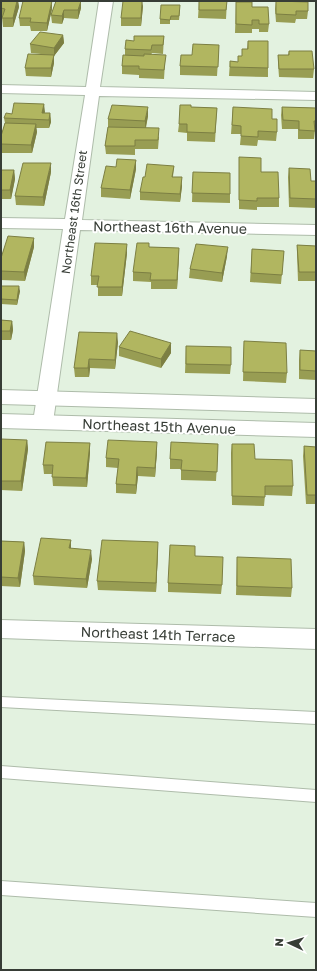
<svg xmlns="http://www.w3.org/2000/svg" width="317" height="971" font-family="'Golos Text',sans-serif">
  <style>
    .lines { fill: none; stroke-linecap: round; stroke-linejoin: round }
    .service-casing { stroke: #aebcaa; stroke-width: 2 }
    .minor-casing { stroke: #aebcaa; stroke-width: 2 }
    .tertiary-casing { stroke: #aebcaa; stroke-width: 2 }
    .service { fill: #fff; fill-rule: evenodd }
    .minor { fill: #fff; fill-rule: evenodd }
    .tertiary { fill: #fff; fill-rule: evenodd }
    .wall { fill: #989d53 }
    .shaded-wall { fill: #7c7f43 }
    .building { fill: #b1b660; stroke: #7c7f43 }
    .labels { text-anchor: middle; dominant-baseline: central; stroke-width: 4; stroke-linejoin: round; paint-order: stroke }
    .far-street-label { font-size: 12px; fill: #373d36; stroke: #fff }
    .street-label { font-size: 14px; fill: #373d36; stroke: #fff }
  </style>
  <rect width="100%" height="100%" fill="#e3f2e0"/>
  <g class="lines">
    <defs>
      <path id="service" d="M 1,697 L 316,712 L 316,724 L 1,707 Z
        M 1,766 L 316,790 L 316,802 L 1,778 Z
        M 1,881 L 316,903 L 316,917 L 1,895 Z"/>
      <path id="minor" d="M 99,1 L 113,1 L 100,87 L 316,92 L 316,100 L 99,96 L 82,220 L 316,225 L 316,235 L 80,230 L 53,422 L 50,427 L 43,429 L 36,427 L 33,422 L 63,229 L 1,228 L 1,218 L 65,219 L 85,95 L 1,93 L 1,85 L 86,87 Z
        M 1,620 L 316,629 L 316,649 L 1,638 Z"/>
      <path id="tertiary" d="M 1,390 L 316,399 L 316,413 L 1,404 Z
        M 1,414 L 316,423 L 316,437 L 1,428 Z"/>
    </defs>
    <use href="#service" class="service-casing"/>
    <use href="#minor" class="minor-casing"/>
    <use href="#tertiary" class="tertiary-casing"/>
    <use href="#service" class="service"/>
    <use href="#minor" class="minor"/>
    <use href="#tertiary" class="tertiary"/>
  </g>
  <path class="wall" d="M 1,1 L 18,1 L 19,7 L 13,27 L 3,27 L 2,17 L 1,17 Z
    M 56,1 L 81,1 L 81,8 L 78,19 L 64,18 L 62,24 L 52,23 L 51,15 Z
    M 199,1 L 227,1 L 226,19 L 198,18 Z
    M 276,1 L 308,11 L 307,19 L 296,19 L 295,23 L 276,22 L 275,9 Z
    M 236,2 L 252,7 L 269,24 L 268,32 L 259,32 L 259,29 L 252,29 L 252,33 L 235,33 Z
    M 143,6 L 141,26 L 121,26 L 121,18 Z
    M 52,9 L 47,31 L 31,31 L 30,26 L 20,26 L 19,18 Z
    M 180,10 L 179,20 L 170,20 L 170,24 L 160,24 L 160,19 Z
    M 63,35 L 64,43 L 54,56 L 54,63 L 51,77 L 26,76 L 25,68 L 41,54 L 31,53 L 30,44 Z
    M 164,36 L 163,54 L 152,53 L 151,55 L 165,63 L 164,79 L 139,78 L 139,75 L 122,74 L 122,66 L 125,55 L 125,49 L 134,41 Z
    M 248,41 L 268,68 L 268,77 L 229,76 L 230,61 L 238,62 L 242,56 L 242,49 L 247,49 Z
    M 219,45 L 217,76 L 180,75 L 180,66 L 192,55 Z
    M 289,51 L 314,69 L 313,78 L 279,77 L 278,63 L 278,55 L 288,55 Z
    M 44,104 L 44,113 L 50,113 L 51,122 L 49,128 L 36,128 L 37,132 L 32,153 L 1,153 L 1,136 L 5,123 L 4,118 L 12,114 Z
    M 191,107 L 217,108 L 215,142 L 187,141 L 187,133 L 178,132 L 179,124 Z
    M 233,107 L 272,119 L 277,132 L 276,141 L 258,140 L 257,146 L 240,145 L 241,134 L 231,134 Z
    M 282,107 L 316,108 L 316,130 L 315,130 L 314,139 L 298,139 L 298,129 L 282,129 L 281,115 Z
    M 148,116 L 146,128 L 159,137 L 158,149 L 135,149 L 135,155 L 106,154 L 105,146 L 108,127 L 108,119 Z
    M 239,157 L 261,172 L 279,198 L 279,207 L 257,207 L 257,210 L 239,209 Z
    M 136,160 L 136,169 L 130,199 L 101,197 L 101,188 L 116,167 Z
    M 174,166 L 173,177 L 182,186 L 180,202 L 140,200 L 140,192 L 145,177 Z
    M 289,168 L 311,181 L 316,181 L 316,208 L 289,207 L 288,177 Z
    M 1,170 L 14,170 L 15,179 L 11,199 L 1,199 Z
    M 51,172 L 44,206 L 16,205 L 15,196 Z
    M 193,172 L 230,194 L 230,203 L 192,202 Z
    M 34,238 L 34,247 L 25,281 L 1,280 L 1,258 Z
    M 297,245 L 316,246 L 316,281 L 298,281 L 297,254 Z
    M 149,247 L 179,248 L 177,289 L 151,289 L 151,282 L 133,281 L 133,272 Z
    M 252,249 L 284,251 L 281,284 L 250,282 Z
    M 127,253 L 122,296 L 98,296 L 98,285 L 91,285 L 91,276 Z
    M 227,256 L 222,282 L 189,278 L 190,269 Z
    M 1,286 L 20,291 L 17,305 L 1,304 Z
    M 1,320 L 12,321 L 13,330 L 11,340 L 1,340 Z
    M 244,341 L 287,373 L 286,383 L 243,381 Z
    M 118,342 L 115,369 L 90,368 L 89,377 L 75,377 L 74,368 Z
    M 171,343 L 171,353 L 161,368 L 119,356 L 119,347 Z
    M 186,346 L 231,365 L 230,374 L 185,373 Z
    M 300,350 L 316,351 L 316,380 L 299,379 L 299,360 Z
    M 27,440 L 28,449 L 22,491 L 1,490 L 1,442 Z
    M 90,443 L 90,452 L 87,487 L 53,486 L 52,474 L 44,474 L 43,465 Z
    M 218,444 L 216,481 L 181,480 L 181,469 L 170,469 L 170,459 Z
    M 232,444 L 293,486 L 292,496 L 265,495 L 264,506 L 232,505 L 231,453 Z
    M 304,446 L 316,447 L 316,504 L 306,504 L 303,456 Z
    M 157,451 L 155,477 L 138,476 L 136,494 L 116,493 L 116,484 L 118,468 L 106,467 L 106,458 Z
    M 316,537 L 316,564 L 315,546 Z
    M 71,540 L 71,549 L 92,559 L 87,588 L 34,585 L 33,576 Z
    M 1,541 L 24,542 L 25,551 L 20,587 L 1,586 Z
    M 158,551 L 156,592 L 98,590 L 97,581 Z
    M 195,556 L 222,585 L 221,594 L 168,592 L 168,583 Z
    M 237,557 L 292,588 L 291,597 L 236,595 Z"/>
  <path class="shaded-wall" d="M 17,1 L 18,1 L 19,7 L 13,27 L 13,18 Z
    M 52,1 L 52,9 L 47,31 L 47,23 Z
    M 81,1 L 81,8 L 78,19 L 78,10 Z
    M 142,1 L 143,6 L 141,26 L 141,18 Z
    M 64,10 L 64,18 L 62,24 L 62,16 Z
    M 63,35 L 64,43 L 54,56 L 54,48 Z
    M 54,55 L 54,63 L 51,77 L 51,68 Z
    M 44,104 L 45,112 L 43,120 L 42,113 Z
    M 148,107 L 148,116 L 145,130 L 145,121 Z
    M 50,113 L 51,122 L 49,128 L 49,120 Z
    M 36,124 L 37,132 L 32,153 L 31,145 Z
    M 136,160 L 136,169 L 130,199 L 130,190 Z
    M 51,163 L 51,172 L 44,206 L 43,197 Z
    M 14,170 L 15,179 L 11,199 L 10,190 Z
    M 182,177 L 182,186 L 180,202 L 180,194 Z
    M 34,238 L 34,247 L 25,281 L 24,272 Z
    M 127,244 L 127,253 L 122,296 L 122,287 Z
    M 228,247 L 227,256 L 222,282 L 222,273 Z
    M 179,248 L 179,257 L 177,289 L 177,280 Z
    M 19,286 L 20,291 L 17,305 L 17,300 Z
    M 12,321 L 13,330 L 11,340 L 10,331 Z
    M 117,333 L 118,342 L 115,369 L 115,360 Z
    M 171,343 L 171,353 L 161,368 L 161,359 Z
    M 89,359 L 90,368 L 89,377 L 88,368 Z
    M 27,440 L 28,449 L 22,491 L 21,481 Z
    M 157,442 L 157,451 L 155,477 L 155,468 Z
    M 90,443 L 90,452 L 87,487 L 86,478 Z
    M 137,467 L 138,476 L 136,494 L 136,485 Z
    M 71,540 L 71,549 L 69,548 Z
    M 24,542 L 25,551 L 20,587 L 18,578 Z
    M 158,542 L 158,551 L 156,592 L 156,583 Z
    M 91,550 L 92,559 L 87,588 L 86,579 Z"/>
  <path class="building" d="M 1,1 L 17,1 L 13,18 L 2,18 L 5,9 L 1,8 Z
    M 23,1 L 52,1 L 47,23 L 30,22 L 31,18 L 19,18 Z
    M 56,1 L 81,1 L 78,10 L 64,10 L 62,16 L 51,15 Z
    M 123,1 L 142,1 L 141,18 L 121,18 Z
    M 199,1 L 227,1 L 226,10 L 199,10 Z
    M 276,1 L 308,2 L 308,11 L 296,11 L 296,15 L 276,14 Z
    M 236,2 L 252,2 L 252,7 L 268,7 L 269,24 L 259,24 L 259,20 L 252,20 L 252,25 L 236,24 Z
    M 161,5 L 180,5 L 179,16 L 171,16 L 170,20 L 160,19 Z
    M 40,32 L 63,35 L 54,48 L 30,44 Z
    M 134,36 L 164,36 L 163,45 L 152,45 L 151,50 L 125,49 L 126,40 L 134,41 Z
    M 248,41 L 268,41 L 268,68 L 230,67 L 230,61 L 238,62 L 238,56 L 242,56 L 242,49 L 248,49 Z
    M 193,44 L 219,45 L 218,67 L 180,66 L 181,55 L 192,55 Z
    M 289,51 L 312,51 L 314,69 L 279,69 L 278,55 L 289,55 Z
    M 28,54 L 54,55 L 51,68 L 25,68 Z
    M 144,54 L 166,55 L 164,70 L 139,69 L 139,66 L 122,66 L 123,55 L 144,56 Z
    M 14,103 L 44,104 L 42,113 L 50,113 L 49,120 L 4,118 L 6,113 L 12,114 Z
    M 112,105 L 148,107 L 145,121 L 108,119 Z
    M 180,105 L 191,105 L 191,107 L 217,108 L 215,133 L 187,132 L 187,124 L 179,124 Z
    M 233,107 L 272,109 L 272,119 L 277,119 L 277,132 L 258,131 L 258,137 L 241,136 L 241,126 L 232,125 Z
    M 282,107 L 316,108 L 316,121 L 314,121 L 315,131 L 299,130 L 299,121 L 283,120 Z
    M 5,123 L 36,124 L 31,145 L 1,144 L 1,136 Z
    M 108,127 L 159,128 L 158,140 L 135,140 L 135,146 L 105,146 Z
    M 239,157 L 261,158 L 261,172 L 278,172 L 279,198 L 257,198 L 257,201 L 239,200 Z
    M 117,159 L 136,160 L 130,190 L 101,188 L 106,166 L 116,167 Z
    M 23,163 L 51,163 L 43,197 L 15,196 Z
    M 147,164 L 174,166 L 172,177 L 182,177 L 180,194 L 140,192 L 143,177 L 145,177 Z
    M 289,168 L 310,169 L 311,181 L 316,181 L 316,199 L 290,198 Z
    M 1,170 L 14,170 L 10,190 L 1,190 Z
    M 193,172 L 230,173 L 230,194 L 192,193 Z
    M 8,236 L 34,238 L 24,272 L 1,271 L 1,258 Z
    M 95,243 L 127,244 L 122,287 L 97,287 L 99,276 L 91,276 Z
    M 137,243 L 149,243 L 149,247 L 179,248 L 177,280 L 150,280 L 151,273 L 133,272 Z
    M 196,244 L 228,247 L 222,273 L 190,269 Z
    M 297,245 L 316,246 L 316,272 L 299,272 Z
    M 252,249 L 284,251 L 282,275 L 251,273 Z
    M 1,286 L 19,286 L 17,300 L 1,299 Z
    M 1,320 L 12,321 L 10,331 L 1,331 Z
    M 130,331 L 171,343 L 161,359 L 119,347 Z
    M 79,332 L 117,333 L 115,360 L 89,359 L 88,368 L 74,368 Z
    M 244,341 L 286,343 L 287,373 L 243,372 Z
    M 186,346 L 231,347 L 231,365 L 186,364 Z
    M 300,350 L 316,351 L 316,371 L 300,370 Z
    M 1,439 L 27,440 L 21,481 L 1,481 Z
    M 108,440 L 157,442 L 155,468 L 137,467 L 136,485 L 116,484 L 119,459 L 106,458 Z
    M 46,442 L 90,443 L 86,478 L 52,477 L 53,465 L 43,465 Z
    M 171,442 L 218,444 L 217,472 L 181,470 L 182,460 L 170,459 Z
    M 232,444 L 254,444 L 255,459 L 292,460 L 293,486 L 265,486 L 265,497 L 232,496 Z
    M 304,446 L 316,447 L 316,495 L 307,495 Z
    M 41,538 L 71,540 L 69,548 L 91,550 L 86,579 L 33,576 Z
    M 102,540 L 158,542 L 156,583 L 97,581 Z
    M 1,541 L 24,542 L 18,578 L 1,577 Z
    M 170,545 L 195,546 L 195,556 L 223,557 L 222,585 L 168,583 Z
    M 237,557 L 291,559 L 292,588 L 237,586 Z"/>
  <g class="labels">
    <g class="far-street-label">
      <text transform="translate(74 212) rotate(-82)">Northeast 16th Street</text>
    </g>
    <g class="street-label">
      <text transform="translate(170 227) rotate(1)">Northeast 16th Avenue</text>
      <text transform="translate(159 426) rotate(2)">Northeast 15th Avenue</text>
      <text transform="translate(158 634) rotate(2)">Northeast 14th Terrace</text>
    </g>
  </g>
  <rect width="317" height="971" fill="none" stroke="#373d36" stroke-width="4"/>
  <g transform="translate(289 943) rotate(274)" stroke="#ffffff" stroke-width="3" paint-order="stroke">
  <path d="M0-3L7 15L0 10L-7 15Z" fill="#373d36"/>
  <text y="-6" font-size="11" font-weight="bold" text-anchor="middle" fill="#373d36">N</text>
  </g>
</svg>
